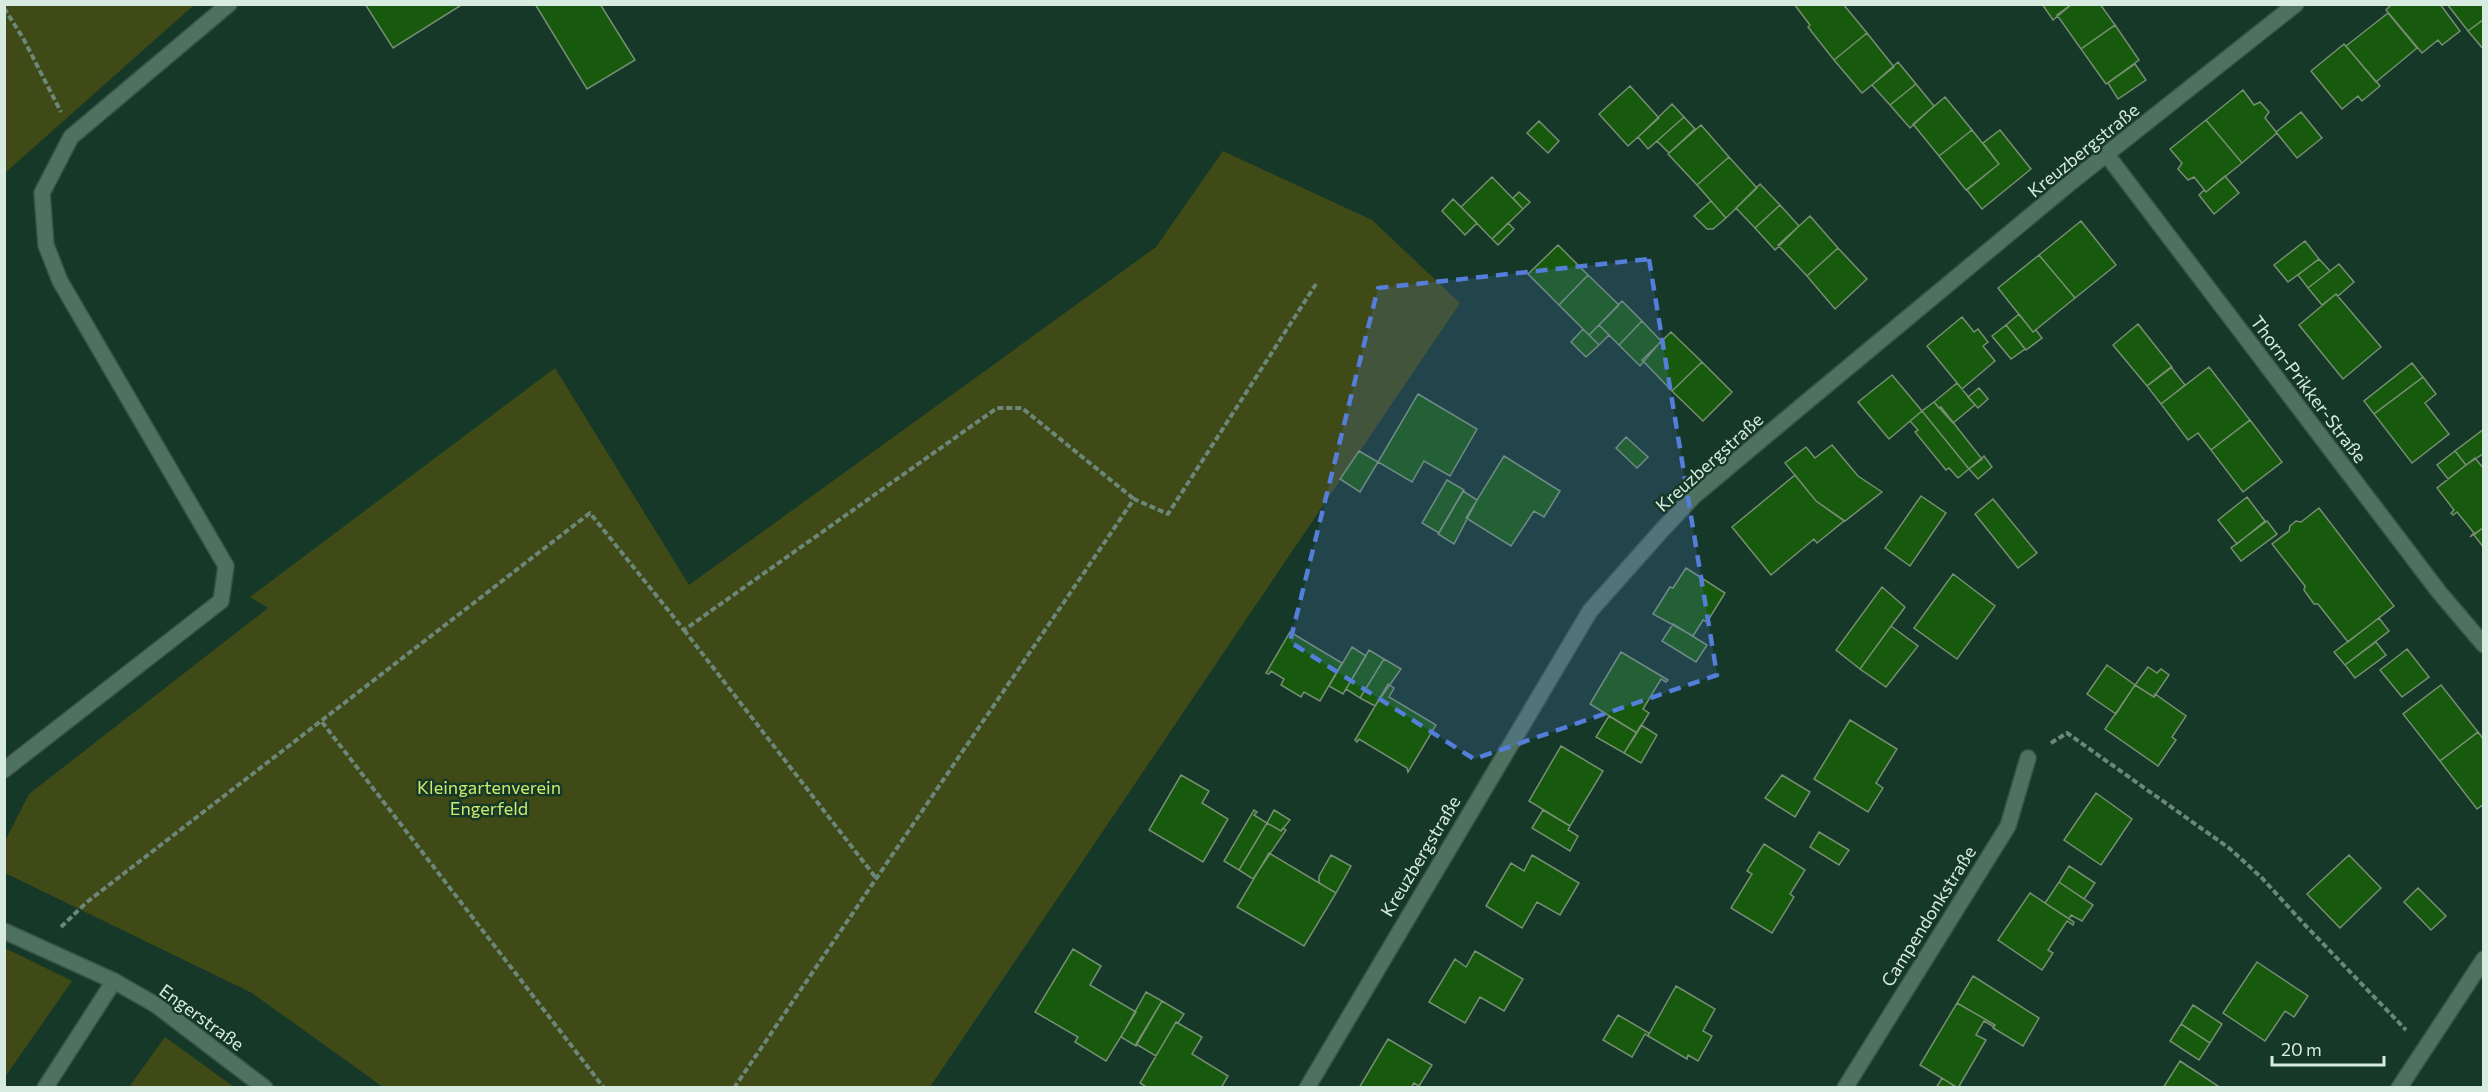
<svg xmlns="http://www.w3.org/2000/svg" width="2488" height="1092" font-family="Commissioner,sans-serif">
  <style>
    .green { fill: #3f4a16 }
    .building { fill: #17590d; stroke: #768e72; stroke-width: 1.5 }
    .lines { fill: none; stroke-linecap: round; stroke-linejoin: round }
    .service-casing { stroke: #385448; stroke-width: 18 }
    .minor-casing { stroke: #385448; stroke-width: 18 }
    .path { stroke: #6c877a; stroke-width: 4; stroke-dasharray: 6 3; stroke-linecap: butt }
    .service { stroke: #4f7260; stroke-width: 15 }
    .minor { stroke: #4f7260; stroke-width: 15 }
    .marked { fill: #557dda; fill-opacity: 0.2; stroke: #557dda; stroke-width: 4.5; stroke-dasharray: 12 8; stroke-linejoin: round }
    .labels { text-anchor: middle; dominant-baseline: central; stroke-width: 5; stroke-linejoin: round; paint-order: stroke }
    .street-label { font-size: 18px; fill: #d8ebe0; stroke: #163829 }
    .park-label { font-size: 18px; fill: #ceea6d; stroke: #163829 }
  </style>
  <rect width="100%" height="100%" fill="#163829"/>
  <path class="green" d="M 5,4 L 194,4 L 194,5 L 5,173 Z
    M 1223,151 L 1372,220 L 1460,303 L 930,1087 L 383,1087 L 252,993 L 5,873 L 4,843 L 29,794 L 268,608 L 250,597 L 555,368 L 689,585 L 1156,247 Z
    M 5,948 L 72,981 L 5,1077 Z
    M 165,1037 L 234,1087 L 129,1087 Z"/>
  <path class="building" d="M 365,4 L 463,4 L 393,48 Z
    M 535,4 L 600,4 L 635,60 L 587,89 Z
    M 1794,4 L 1843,4 L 1867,33 L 1834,60 L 1808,27 L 1810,25 Z
    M 2042,4 L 2072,4 L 2053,20 Z
    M 2072,4 L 2100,4 L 2115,25 L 2081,49 L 2057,15 Z
    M 2392,4 L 2440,4 L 2460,31 L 2442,45 L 2438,40 L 2422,53 L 2386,10 Z
    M 2447,4 L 2481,4 L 2484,8 L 2484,19 L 2468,31 Z
    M 2388,13 L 2417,48 L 2376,82 L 2346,46 Z
    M 2484,19 L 2484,50 L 2468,31 Z
    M 2115,25 L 2139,60 L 2106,84 L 2081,49 Z
    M 1867,33 L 1894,67 L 1862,93 L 1834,60 Z
    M 2344,44 L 2380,86 L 2362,101 L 2358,96 L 2342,109 L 2311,71 Z
    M 1898,62 L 1916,84 L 1890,105 L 1872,85 Z
    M 2135,64 L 2146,80 L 2118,99 L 2108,83 Z
    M 1916,84 L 1934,106 L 1910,128 L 1890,105 Z
    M 1630,86 L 1659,118 L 1628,146 L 1599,114 Z
    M 2243,90 L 2254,105 L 2260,102 L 2269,112 L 2265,118 L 2277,133 L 2242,163 L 2206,120 Z
    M 1945,97 L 1972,130 L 1939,156 L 1913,124 Z
    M 1672,104 L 1684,117 L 1648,149 L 1638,137 Z
    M 2301,112 L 2322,138 L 2297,158 L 2276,132 Z
    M 1684,117 L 1695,129 L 1669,153 L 1657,141 Z
    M 2206,120 L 2242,163 L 2206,192 L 2194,177 L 2188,180 L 2178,169 L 2182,163 L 2170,149 Z
    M 1539,121 L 1559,141 L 1548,153 L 1527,133 Z
    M 1701,125 L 1729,157 L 1697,185 L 1668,154 Z
    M 1972,130 L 1999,164 L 1966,190 L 1939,156 Z
    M 2000,130 L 2031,169 L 1982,209 L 1967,190 L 1999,164 L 1983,143 Z
    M 1729,157 L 1757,188 L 1726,218 L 1697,185 Z
    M 2225,176 L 2239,193 L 2214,214 L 2199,195 L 2204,190 L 2206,192 Z
    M 1492,177 L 1523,209 L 1492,239 L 1461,207 Z
    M 1760,184 L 1780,205 L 1755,228 L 1736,208 Z
    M 1519,192 L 1530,202 L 1523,209 L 1513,198 Z
    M 1453,199 L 1477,223 L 1465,235 L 1442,211 Z
    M 1711,201 L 1726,218 L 1713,229 L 1707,229 L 1694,216 Z
    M 1780,205 L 1799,226 L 1775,250 L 1755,228 Z
    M 1810,216 L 1838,248 L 1807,276 L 1778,245 Z
    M 2081,221 L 2116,265 L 2075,298 L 2039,255 Z
    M 1508,223 L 1514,229 L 1498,245 L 1492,239 Z
    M 2305,241 L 2319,259 L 2288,282 L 2274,265 Z
    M 1558,245 L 1588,275 L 1559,305 L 1528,274 Z
    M 1838,248 L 1867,279 L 1835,309 L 1807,276 Z
    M 2039,255 L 2075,298 L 2033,332 L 1998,288 Z
    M 2319,259 L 2330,271 L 2308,288 L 2298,275 Z
    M 2339,264 L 2354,282 L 2338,296 L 2336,294 L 2322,305 L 2308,288 Z
    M 1588,275 L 1619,305 L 1589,335 L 1559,305 Z
    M 2336,294 L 2381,347 L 2343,379 L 2299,325 Z
    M 1622,301 L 1642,321 L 1619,345 L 1599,325 Z
    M 2019,314 L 2033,332 L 2036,330 L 2042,338 L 2026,350 L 2006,325 Z
    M 1962,317 L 1974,332 L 1978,329 L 1988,342 L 1983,346 L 1995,361 L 1962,389 L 1927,346 Z
    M 1642,321 L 1661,341 L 1640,366 L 1619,345 Z
    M 2138,324 L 2172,367 L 2147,386 L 2113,345 Z
    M 1599,325 L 1609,335 L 1599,345 L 1589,335 Z
    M 2006,325 L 2025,349 L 2011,359 L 1992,336 Z
    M 1583,329 L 1599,345 L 1586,357 L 1571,342 Z
    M 1671,332 L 1702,362 L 1672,391 L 1642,360 Z
    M 1702,362 L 1732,392 L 1703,421 L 1672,391 Z
    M 2412,363 L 2423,377 L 2374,414 L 2364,401 Z
    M 2171,367 L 2185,385 L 2161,404 L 2147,386 Z
    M 2209,367 L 2250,420 L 2211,450 L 2198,433 L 2188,440 L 2161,404 Z
    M 1892,375 L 1922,411 L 1889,439 L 1858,402 Z
    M 2423,377 L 2436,394 L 2425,403 L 2449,434 L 2412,463 L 2374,414 Z
    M 1957,383 L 1975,405 L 1953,423 L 1934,402 Z
    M 1979,388 L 1988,399 L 1978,408 L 1968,397 Z
    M 1418,394 L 1477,429 L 1450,476 L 1424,461 L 1412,482 L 1378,462 Z
    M 1934,402 L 1939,408 L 1941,407 L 1982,459 L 1969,469 L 1922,411 Z
    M 1922,411 L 1969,469 L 1958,478 L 1949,468 L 1946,470 L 1915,432 L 1918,430 L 1910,421 Z
    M 2250,420 L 2282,462 L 2243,492 L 2211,450 Z
    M 2484,429 L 2484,453 L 2466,465 L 2455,451 Z
    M 1626,437 L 1648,457 L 1637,468 L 1616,448 Z
    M 1832,445 L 1858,476 L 1882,492 L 1845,521 L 1816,501 L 1785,463 L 1806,447 L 1815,458 Z
    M 1359,451 L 1378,462 L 1360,492 L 1340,479 Z
    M 2455,451 L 2466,465 L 2448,479 L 2437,465 Z
    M 1504,456 L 1560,491 L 1544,517 L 1534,511 L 1511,546 L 1466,518 Z
    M 1984,456 L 1992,467 L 1978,479 L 1969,469 Z
    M 2475,458 L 2484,469 L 2484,527 L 2470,537 L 2474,533 L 2457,512 L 2453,515 L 2451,513 L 2454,510 L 2437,488 Z
    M 1795,475 L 1816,501 L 1844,521 L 1817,543 L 1814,539 L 1771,575 L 1732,527 Z
    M 1447,480 L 1464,490 L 1439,533 L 1422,523 Z
    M 1463,491 L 1477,500 L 1454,544 L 1438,534 Z
    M 1921,496 L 1946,513 L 1910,566 L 1885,548 Z
    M 2247,497 L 2265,521 L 2237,544 L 2218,520 Z
    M 1993,499 L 2037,553 L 2018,568 L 1975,514 Z
    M 2319,508 L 2394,606 L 2348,642 L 2318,604 L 2314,604 L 2304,590 L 2305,586 L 2272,544 L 2289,531 L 2290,526 L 2296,521 L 2301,522 Z
    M 2267,521 L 2277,534 L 2241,561 L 2231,548 Z
    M 2484,527 L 2484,548 L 2474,535 Z
    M 1686,568 L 1725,593 L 1707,622 L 1703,620 L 1693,636 L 1653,614 L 1670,587 L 1673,588 Z
    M 1953,574 L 1995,606 L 1957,659 L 1914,628 Z
    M 1882,587 L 1905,607 L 1860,669 L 1836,650 Z
    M 2379,618 L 2389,631 L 2345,665 L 2334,652 Z
    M 1673,624 L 1707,645 L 1696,662 L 1662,641 Z
    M 1891,626 L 1918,646 L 1886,687 L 1860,669 Z
    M 1290,632 L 1342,663 L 1320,701 L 1304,692 L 1301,697 L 1281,685 L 1284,679 L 1271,671 L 1269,674 L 1266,673 Z
    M 2376,642 L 2386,655 L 2355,678 L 2345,665 Z
    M 1352,647 L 1366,656 L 1343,694 L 1329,686 Z
    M 2407,649 L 2429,677 L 2402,697 L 2380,670 Z
    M 1369,650 L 1384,659 L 1360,698 L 1346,689 Z
    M 1621,652 L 1668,680 L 1666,682 L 1661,679 L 1643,709 L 1649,713 L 1637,733 L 1590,704 Z
    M 1384,659 L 1401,669 L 1375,706 L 1360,698 Z
    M 2107,665 L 2135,685 L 2116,714 L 2087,694 Z
    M 2148,667 L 2157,673 L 2161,669 L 2169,675 L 2154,697 L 2135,685 Z
    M 1388,684 L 1394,688 L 1389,697 L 1436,725 L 1408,772 L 1407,768 L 1359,739 L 1357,742 L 1355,740 Z
    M 2135,685 L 2154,697 L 2155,694 L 2186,716 L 2172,737 L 2176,740 L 2158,766 L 2105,729 Z
    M 2441,685 L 2478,732 L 2440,761 L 2403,714 Z
    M 1609,716 L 1637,733 L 1624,753 L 1596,737 Z
    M 1850,720 L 1897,749 L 1876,783 L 1883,788 L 1868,812 L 1814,779 Z
    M 1641,725 L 1657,735 L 1641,763 L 1624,753 Z
    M 2478,732 L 2484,740 L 2484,804 L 2477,809 L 2440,761 Z
    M 1561,746 L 1603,771 L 1570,826 L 1529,801 Z
    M 1181,775 L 1209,791 L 1202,803 L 1228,819 L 1203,862 L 1149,830 Z
    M 1782,775 L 1810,792 L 1795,817 L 1765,798 Z
    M 2096,793 L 2132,819 L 2101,865 L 2064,840 Z
    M 1254,810 L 1257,812 L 1254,815 L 1267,823 L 1239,870 L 1224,861 Z
    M 1274,810 L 1290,820 L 1281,831 L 1267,823 Z
    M 1543,810 L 1570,826 L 1568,830 L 1578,836 L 1570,851 L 1532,828 Z
    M 1267,823 L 1281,831 L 1283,828 L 1286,830 L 1253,879 L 1239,870 Z
    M 1819,832 L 1849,850 L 1839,865 L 1810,847 Z
    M 1764,844 L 1805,870 L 1790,894 L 1794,897 L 1772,933 L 1731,908 L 1752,874 L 1747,871 Z
    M 1269,853 L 1336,893 L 1304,946 L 1237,907 Z
    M 1331,855 L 1351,866 L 1336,893 L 1319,883 L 1319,876 Z
    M 1532,855 L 1579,883 L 1560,915 L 1537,902 L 1522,928 L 1486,906 L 1511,863 L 1524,871 Z
    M 2349,855 L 2381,888 L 2340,928 L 2307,894 Z
    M 2069,866 L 2095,883 L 2084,899 L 2059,882 Z
    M 2059,882 L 2093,905 L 2082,921 L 2071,915 L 2069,919 L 2045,903 Z
    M 2418,888 L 2446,916 L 2431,930 L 2404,902 Z
    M 2030,893 L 2074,922 L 2073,925 L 2067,921 L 2048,950 L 2053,953 L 2042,970 L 1998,940 Z
    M 1073,949 L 1101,966 L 1090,985 L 1136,1012 L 1106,1061 L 1075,1042 L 1078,1037 L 1035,1012 Z
    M 1475,951 L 1523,979 L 1504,1011 L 1480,997 L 1465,1023 L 1429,1002 L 1455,959 L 1466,967 Z
    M 2257,962 L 2308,996 L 2294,1017 L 2285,1011 L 2265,1041 L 2223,1013 Z
    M 1973,976 L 2039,1018 L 2023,1046 L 1993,1028 L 1995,1025 L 1957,1003 Z
    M 1676,986 L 1715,1009 L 1703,1031 L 1712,1036 L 1698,1061 L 1688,1055 L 1687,1059 L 1648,1036 Z
    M 1146,992 L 1162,1001 L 1136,1046 L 1121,1037 Z
    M 1162,1001 L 1184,1014 L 1178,1023 L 1176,1022 L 1156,1056 L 1136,1044 Z
    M 1957,1003 L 1995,1025 L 1994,1027 L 1984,1021 L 1976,1035 L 1986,1040 L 1958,1088 L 1920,1065 Z
    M 2193,1005 L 2222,1024 L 2210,1043 L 2181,1024 Z
    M 1618,1015 L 1649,1033 L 1648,1036 L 1645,1034 L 1632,1057 L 1603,1040 Z
    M 1176,1022 L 1202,1037 L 1192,1054 L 1228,1076 L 1221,1088 L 1148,1088 L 1140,1083 Z
    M 2181,1024 L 2210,1043 L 2199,1060 L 2170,1041 Z
    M 1388,1039 L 1432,1065 L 1419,1086 L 1414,1083 L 1411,1088 L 1359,1088 Z
    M 2180,1061 L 2221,1088 L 2163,1088 Z
    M 1942,1078 L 1957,1088 L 1936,1088 Z"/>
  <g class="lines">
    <defs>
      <path id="service" d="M 4,770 L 221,601 L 226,566 L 60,281 L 46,245 L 42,193 L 71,137 L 229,4
        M 45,1088 L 114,981"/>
      <path id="minor" d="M 2107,155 L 2439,592 L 2484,645
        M 4,931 L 114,981 L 156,1005 L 265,1088
        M 1307,1088 L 1590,611 L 1662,530 L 1694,496 L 1804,404 L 2070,183 L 2296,4
        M 1845,1088 L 2008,826 L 2028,758
        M 2399,1088 L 2484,959"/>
    </defs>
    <use href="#service" class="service-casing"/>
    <use href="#minor" class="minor-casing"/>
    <path class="path" d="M 4,8 L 23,38 L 61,112
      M 684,630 L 876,878
      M 322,722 L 604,1088
      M 2051,743 L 2067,733 L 2229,848 L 2261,877 L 2305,925 L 2406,1030
      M 61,927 L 87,902 L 590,513 L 684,630 L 997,408 L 1022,408 L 1134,499
      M 734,1088 L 1134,499 L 1168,514 L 1316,284"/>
    <use href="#service" class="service"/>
    <use href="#minor" class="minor"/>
  </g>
  <path class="marked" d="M 1649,259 L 1717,675 L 1474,759 L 1290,642 L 1378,288 Z"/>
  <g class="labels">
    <g class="street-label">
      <text transform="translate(2083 150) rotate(-39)">Kreuzbergstraße</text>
      <text transform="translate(2309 389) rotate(53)">Thorn-Prikker-Straße</text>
      <text transform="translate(1709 462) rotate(-42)">Kreuzbergstraße</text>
      <text transform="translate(1420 856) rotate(-59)">Kreuzbergstraße</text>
      <text transform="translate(1928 916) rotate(-58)">Campendonkstraße</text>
      <text transform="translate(202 1017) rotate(36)">Engerstraße</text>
    </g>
    <g class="park-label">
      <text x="489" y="787">Kleingartenverein<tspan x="489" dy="21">Engerfeld</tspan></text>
    </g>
  </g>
  <rect width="2488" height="1092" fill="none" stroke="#d8ebe0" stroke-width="12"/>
  <path d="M2272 1056v9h112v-9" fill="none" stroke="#d8ebe0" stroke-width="3"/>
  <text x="2281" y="1056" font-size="18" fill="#d8ebe0" stroke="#163829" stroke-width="4.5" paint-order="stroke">20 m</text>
</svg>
